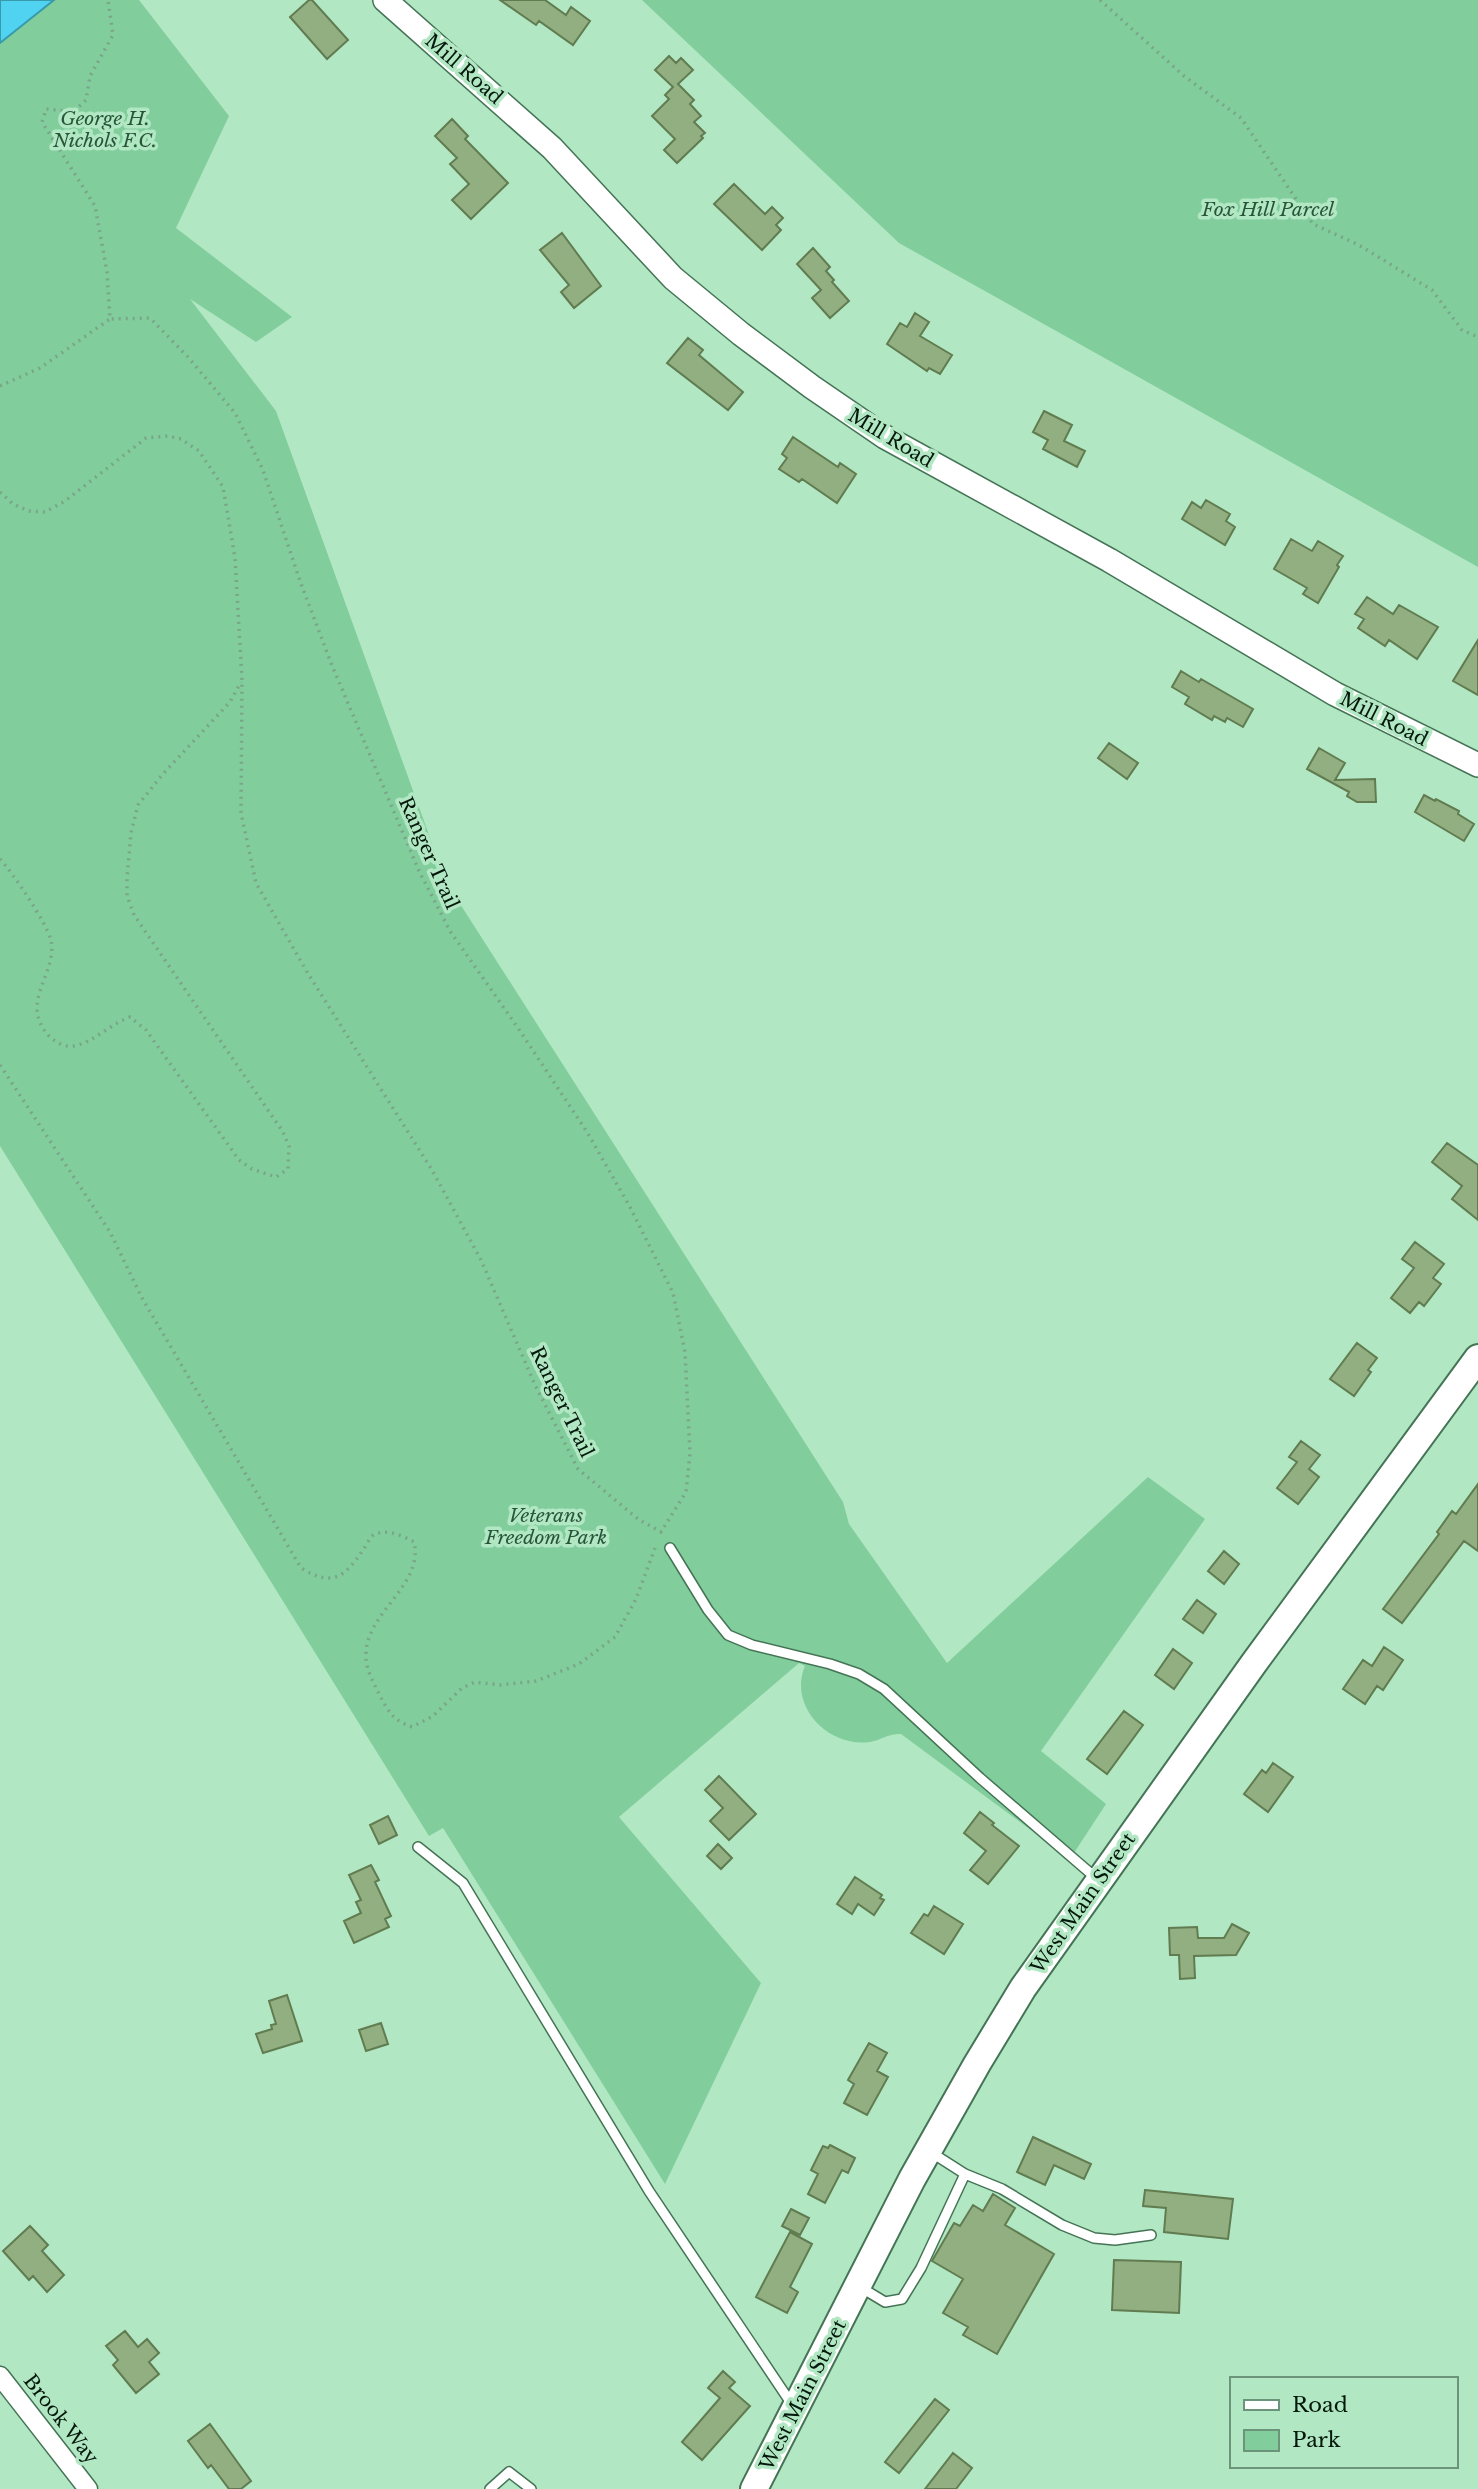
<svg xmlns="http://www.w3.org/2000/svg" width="1478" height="2489" font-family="'Libre Baskerville',serif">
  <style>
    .green { fill: #81ce9c }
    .water { fill: #4fd3f0; stroke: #389bac; stroke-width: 2 }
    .building { fill: #91af80; stroke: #607c50; stroke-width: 2 }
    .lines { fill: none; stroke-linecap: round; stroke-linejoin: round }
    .service-casing { stroke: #447455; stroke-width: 12 }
    .minor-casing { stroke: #447455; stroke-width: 21 }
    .tertiary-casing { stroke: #447455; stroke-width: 26 }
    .secondary-casing { stroke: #447455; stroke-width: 30 }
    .path { stroke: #7aa589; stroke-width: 3.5; stroke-dasharray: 2 5; stroke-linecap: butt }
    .service { stroke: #fff; stroke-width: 9 }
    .minor { stroke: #fff; stroke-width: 18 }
    .tertiary { stroke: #fff; stroke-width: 23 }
    .secondary { stroke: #fff; stroke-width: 26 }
    .labels { text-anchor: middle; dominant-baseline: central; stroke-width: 7; stroke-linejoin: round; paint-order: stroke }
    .street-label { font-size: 19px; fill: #04180c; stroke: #b2e7c3 }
    .park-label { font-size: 19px; font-style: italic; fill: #265538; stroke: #b2e7c3 }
  </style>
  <rect width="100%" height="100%" fill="#b2e7c3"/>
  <path class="green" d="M 0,0 L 139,0 L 229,116 L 176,228 L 292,317 L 256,342 L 190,299 L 276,411 L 446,882 L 843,1502 L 849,1524 L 947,1663 L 1148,1477 L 1205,1519 L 1041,1751 L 1106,1804 L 1070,1859 L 901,1734 C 886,1734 882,1740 870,1742 C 828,1748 788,1706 805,1666 L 799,1663 L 619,1817 L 761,1983 L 665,2184 L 443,1828 L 429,1836 L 0,1146 Z
    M 642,0 L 1478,0 L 1478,567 L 899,243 Z"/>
  <path class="water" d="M 0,0 L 54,0 L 0,43 Z"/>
  <path class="building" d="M 309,0 L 312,0 L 348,40 L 327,59 L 290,17 Z
    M 500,0 L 545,0 L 566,15 L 571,7 L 590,21 L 573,45 L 539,21 L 536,25 Z
    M 669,56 L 676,63 L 681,58 L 693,70 L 678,84 L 694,100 L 690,104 L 701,116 L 694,122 L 705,133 L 701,136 L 703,138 L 677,163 L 664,150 L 675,139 L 652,116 L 669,99 L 665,95 L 673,87 L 655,70 Z
    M 452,119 L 468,136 L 465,139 L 508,183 L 471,219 L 452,200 L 469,184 L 450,164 L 457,158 L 435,136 Z
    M 734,184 L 765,214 L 772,207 L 783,218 L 776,225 L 781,230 L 762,250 L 714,204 Z
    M 562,233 L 601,286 L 574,308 L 561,292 L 569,285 L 540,250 Z
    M 813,248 L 830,267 L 826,271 L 834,280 L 832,282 L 849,301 L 830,318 L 812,298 L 821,290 L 797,264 Z
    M 915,313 L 929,322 L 920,336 L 952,355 L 940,374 L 929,368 L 927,371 L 887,344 L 900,323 L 907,327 Z
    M 688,338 L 703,350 L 699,355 L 743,392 L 728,410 L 667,363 Z
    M 1044,411 L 1072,425 L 1064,441 L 1085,451 L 1077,467 L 1043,449 L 1048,440 L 1033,432 Z
    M 793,437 L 838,467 L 840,463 L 856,474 L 837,503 L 802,479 L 799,482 L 779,469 L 787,458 L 782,454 Z
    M 1206,500 L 1230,514 L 1226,521 L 1235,527 L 1225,545 L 1182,519 L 1192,502 L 1201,508 Z
    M 1291,539 L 1312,551 L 1318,541 L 1343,556 L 1337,565 L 1339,567 L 1318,603 L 1303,594 L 1307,588 L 1274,569 Z
    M 1367,597 L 1393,614 L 1399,605 L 1438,627 L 1417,659 L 1389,640 L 1385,646 L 1358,628 L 1364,619 L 1355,614 Z
    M 1478,640 L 1478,695 L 1453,681 Z
    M 1181,671 L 1199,682 L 1201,679 L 1253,709 L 1243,727 L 1227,718 L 1225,722 L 1214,716 L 1212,720 L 1185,704 L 1189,697 L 1172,687 Z
    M 1109,743 L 1138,763 L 1127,779 L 1098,758 Z
    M 1319,748 L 1345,763 L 1335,780 L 1375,779 L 1376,802 L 1357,802 L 1347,796 L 1349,792 L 1307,769 Z
    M 1424,795 L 1435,801 L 1436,799 L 1459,811 L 1458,814 L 1474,824 L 1464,841 L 1415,812 Z
    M 1447,1143 L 1478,1165 L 1478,1220 L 1452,1199 L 1462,1186 L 1432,1162 Z
    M 1415,1242 L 1444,1264 L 1433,1278 L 1441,1284 L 1424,1306 L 1419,1302 L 1410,1313 L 1391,1298 L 1414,1268 L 1402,1259 Z
    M 1357,1343 L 1377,1358 L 1368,1370 L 1371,1372 L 1354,1396 L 1330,1379 Z
    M 1301,1441 L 1320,1455 L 1309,1469 L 1319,1477 L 1298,1504 L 1277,1488 L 1297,1462 L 1289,1457 Z
    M 1478,1484 L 1478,1551 L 1464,1541 L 1402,1623 L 1383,1609 L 1439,1534 L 1437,1532 L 1452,1511 L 1456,1514 Z
    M 1224,1551 L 1239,1564 L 1224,1584 L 1208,1571 Z
    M 1197,1600 L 1216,1614 L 1203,1633 L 1183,1619 Z
    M 1384,1647 L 1403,1660 L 1383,1690 L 1377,1686 L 1365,1704 L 1343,1689 L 1363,1660 L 1372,1666 Z
    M 1173,1649 L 1192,1663 L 1174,1689 L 1155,1675 Z
    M 1124,1711 L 1143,1725 L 1107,1774 L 1087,1759 Z
    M 1273,1763 L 1293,1777 L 1268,1812 L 1244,1794 L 1262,1770 L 1266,1773 Z
    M 719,1776 L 756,1814 L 729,1840 L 710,1821 L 723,1808 L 705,1790 Z
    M 980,1812 L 994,1823 L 992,1825 L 1019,1846 L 988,1884 L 970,1870 L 986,1851 L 964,1833 Z
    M 388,1816 L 397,1835 L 379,1844 L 370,1825 Z
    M 718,1844 L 732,1858 L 721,1869 L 707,1856 Z
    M 371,1865 L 379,1880 L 375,1882 L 391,1916 L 385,1919 L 389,1927 L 354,1943 L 344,1921 L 361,1913 L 356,1902 L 361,1900 L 349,1875 Z
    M 855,1877 L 882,1895 L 880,1898 L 884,1900 L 874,1915 L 858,1904 L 852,1914 L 837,1904 Z
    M 934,1906 L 963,1924 L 944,1954 L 911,1933 L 924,1914 L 928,1916 Z
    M 1232,1924 L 1249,1933 L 1236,1955 L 1194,1956 L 1195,1978 L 1180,1979 L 1179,1955 L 1170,1955 L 1169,1928 L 1197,1927 L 1198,1938 L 1224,1938 Z
    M 287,1995 L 302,2041 L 263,2053 L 256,2034 L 272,2029 L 271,2025 L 276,2024 L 269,2001 Z
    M 381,2023 L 388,2044 L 366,2051 L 359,2030 Z
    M 869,2043 L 887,2053 L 877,2071 L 888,2077 L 867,2115 L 844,2103 L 854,2084 L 848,2080 Z
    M 1033,2137 L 1091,2164 L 1084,2179 L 1054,2165 L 1045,2185 L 1017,2172 Z
    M 830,2145 L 855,2158 L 848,2173 L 842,2170 L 825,2203 L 808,2194 L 818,2174 L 811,2170 L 823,2146 L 828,2148 Z
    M 1145,2190 L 1233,2199 L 1228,2239 L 1164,2232 L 1166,2208 L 1143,2206 Z
    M 993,2194 L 1015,2208 L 1005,2225 L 1054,2254 L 997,2354 L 963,2335 L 968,2327 L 943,2313 L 963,2279 L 932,2261 L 954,2223 L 960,2226 L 973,2205 L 983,2211 Z
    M 791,2209 L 809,2218 L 800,2235 L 782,2226 Z
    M 30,2226 L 48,2245 L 42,2251 L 64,2275 L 47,2292 L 33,2276 L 29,2280 L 3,2251 Z
    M 790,2232 L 812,2244 L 790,2287 L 798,2292 L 787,2313 L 756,2297 Z
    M 1114,2260 L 1181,2262 L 1179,2313 L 1112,2310 Z
    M 125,2331 L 138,2347 L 147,2339 L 159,2353 L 149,2362 L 159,2374 L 136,2393 L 113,2365 L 118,2360 L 106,2346 Z
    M 723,2371 L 735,2382 L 729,2388 L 750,2406 L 702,2460 L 682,2442 L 720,2398 L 708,2388 Z
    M 935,2399 L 949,2410 L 899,2473 L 885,2462 Z
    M 210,2424 L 251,2481 L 241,2489 L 229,2489 L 211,2465 L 208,2468 L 188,2441 Z
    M 953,2453 L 972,2468 L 956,2489 L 925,2489 Z"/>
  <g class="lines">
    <defs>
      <path id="service" d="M 670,1548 L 708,1610 L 728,1635 L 752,1645 L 830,1664 L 859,1674 L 884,1689 L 980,1778 L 1096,1878
        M 418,1847 L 463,1883 L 649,2191 L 793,2406
        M 929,2151 L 965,2174 L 1002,2189 L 1062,2225 L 1094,2238 L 1115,2240 L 1151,2235
        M 860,2287 L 885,2302 L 902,2299 L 921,2268 L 965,2174
        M 490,2489 L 509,2472 L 531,2489"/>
      <path id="minor" d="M 0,2376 L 88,2489"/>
      <path id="tertiary" d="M 385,0 L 552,148 L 673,278 L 741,334 L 812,387 L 885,437 L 1109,560 L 1335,694 L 1478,765"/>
      <path id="secondary" d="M 754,2489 L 912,2179 L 977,2064 L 1023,1988 L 1254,1663 L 1478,1358"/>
    </defs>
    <use href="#service" class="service-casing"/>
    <use href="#minor" class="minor-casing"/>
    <use href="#tertiary" class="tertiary-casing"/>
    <use href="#secondary" class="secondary-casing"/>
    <path class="path" d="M 1100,0 L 1184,76 L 1241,118 L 1313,224 L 1359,245 L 1432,290 L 1462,330 L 1478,337
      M 0,386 L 40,368 L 110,319 L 107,272 L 95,206 L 42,122 L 46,109 L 73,112 L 86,100 L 90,76 L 113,35 L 108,0
      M 0,492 L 13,504 L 29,511 L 45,512 L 65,501 L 146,438 L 168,436 L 181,439 L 199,451 L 223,487 L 235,558 L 242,680 L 241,813 L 256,883 L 307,972 L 432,1170 L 481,1260 L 535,1385 L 578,1469 L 638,1519 L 661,1532 L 686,1492 L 690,1454 L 685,1352 L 673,1293 L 630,1207 L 587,1132 L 518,1028 L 450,931 L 419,871 L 331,663 L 300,581 L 263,470 L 235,413 L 188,357 L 150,318 L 110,319
      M 0,859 C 13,873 46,922 51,940 C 58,974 18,1002 49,1036 C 55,1042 64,1047 73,1046 C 93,1043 110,1024 130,1017 L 146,1030 L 239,1160 L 252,1169 L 276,1177 L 288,1169 L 289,1146 L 283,1132 L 134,915 L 127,896 L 127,878 L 131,833 L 138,805 L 162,775 L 230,702 L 241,682
      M 0,1065 L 110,1232 L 142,1298 L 301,1568 C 332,1587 344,1578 363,1550 C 366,1546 369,1539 372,1536 C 385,1527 403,1536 414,1542 C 424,1585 367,1612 366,1653 C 365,1669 373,1681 379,1694 C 389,1712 392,1720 412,1727 L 433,1716 L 462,1688 L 475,1682 L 500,1685 L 536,1681 L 579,1664 L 615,1637 L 636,1599 L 655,1548"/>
    <use href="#service" class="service"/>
    <use href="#minor" class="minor"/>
    <use href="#tertiary" class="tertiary"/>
    <use href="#secondary" class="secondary"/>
  </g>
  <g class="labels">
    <g class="street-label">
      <text transform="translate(464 69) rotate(41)">Mill Road</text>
      <text transform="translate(891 438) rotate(31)">Mill Road</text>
      <text transform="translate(1384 719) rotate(27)">Mill Road</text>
      <text transform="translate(429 853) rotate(66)">Ranger Trail</text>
      <text transform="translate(562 1402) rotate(64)">Ranger Trail</text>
      <text transform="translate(1083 1903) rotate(-55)">West Main Street</text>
      <text transform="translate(803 2395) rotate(-63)">West Main Street</text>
      <text transform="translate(61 2419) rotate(52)">Brook Way</text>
    </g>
    <g class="park-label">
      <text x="105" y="118">George H.<tspan x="105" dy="22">Nichols F.C.</tspan></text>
      <text x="1268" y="209">Fox Hill Parcel</text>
      <text x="546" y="1515">Veterans<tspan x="546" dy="22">Freedom Park</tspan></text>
    </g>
  </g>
  <rect x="1230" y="2377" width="228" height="91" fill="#b2e7c3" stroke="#6c947a" stroke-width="2"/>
  <rect x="1244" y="2400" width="35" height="10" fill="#ffffff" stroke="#6c947a" stroke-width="2"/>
  <text x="1292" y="2412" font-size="21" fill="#04180c">Road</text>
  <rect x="1244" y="2430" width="35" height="21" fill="#81ce9c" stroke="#6c947a" stroke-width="2"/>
  <text x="1292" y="2447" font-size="21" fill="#04180c">Park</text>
</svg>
